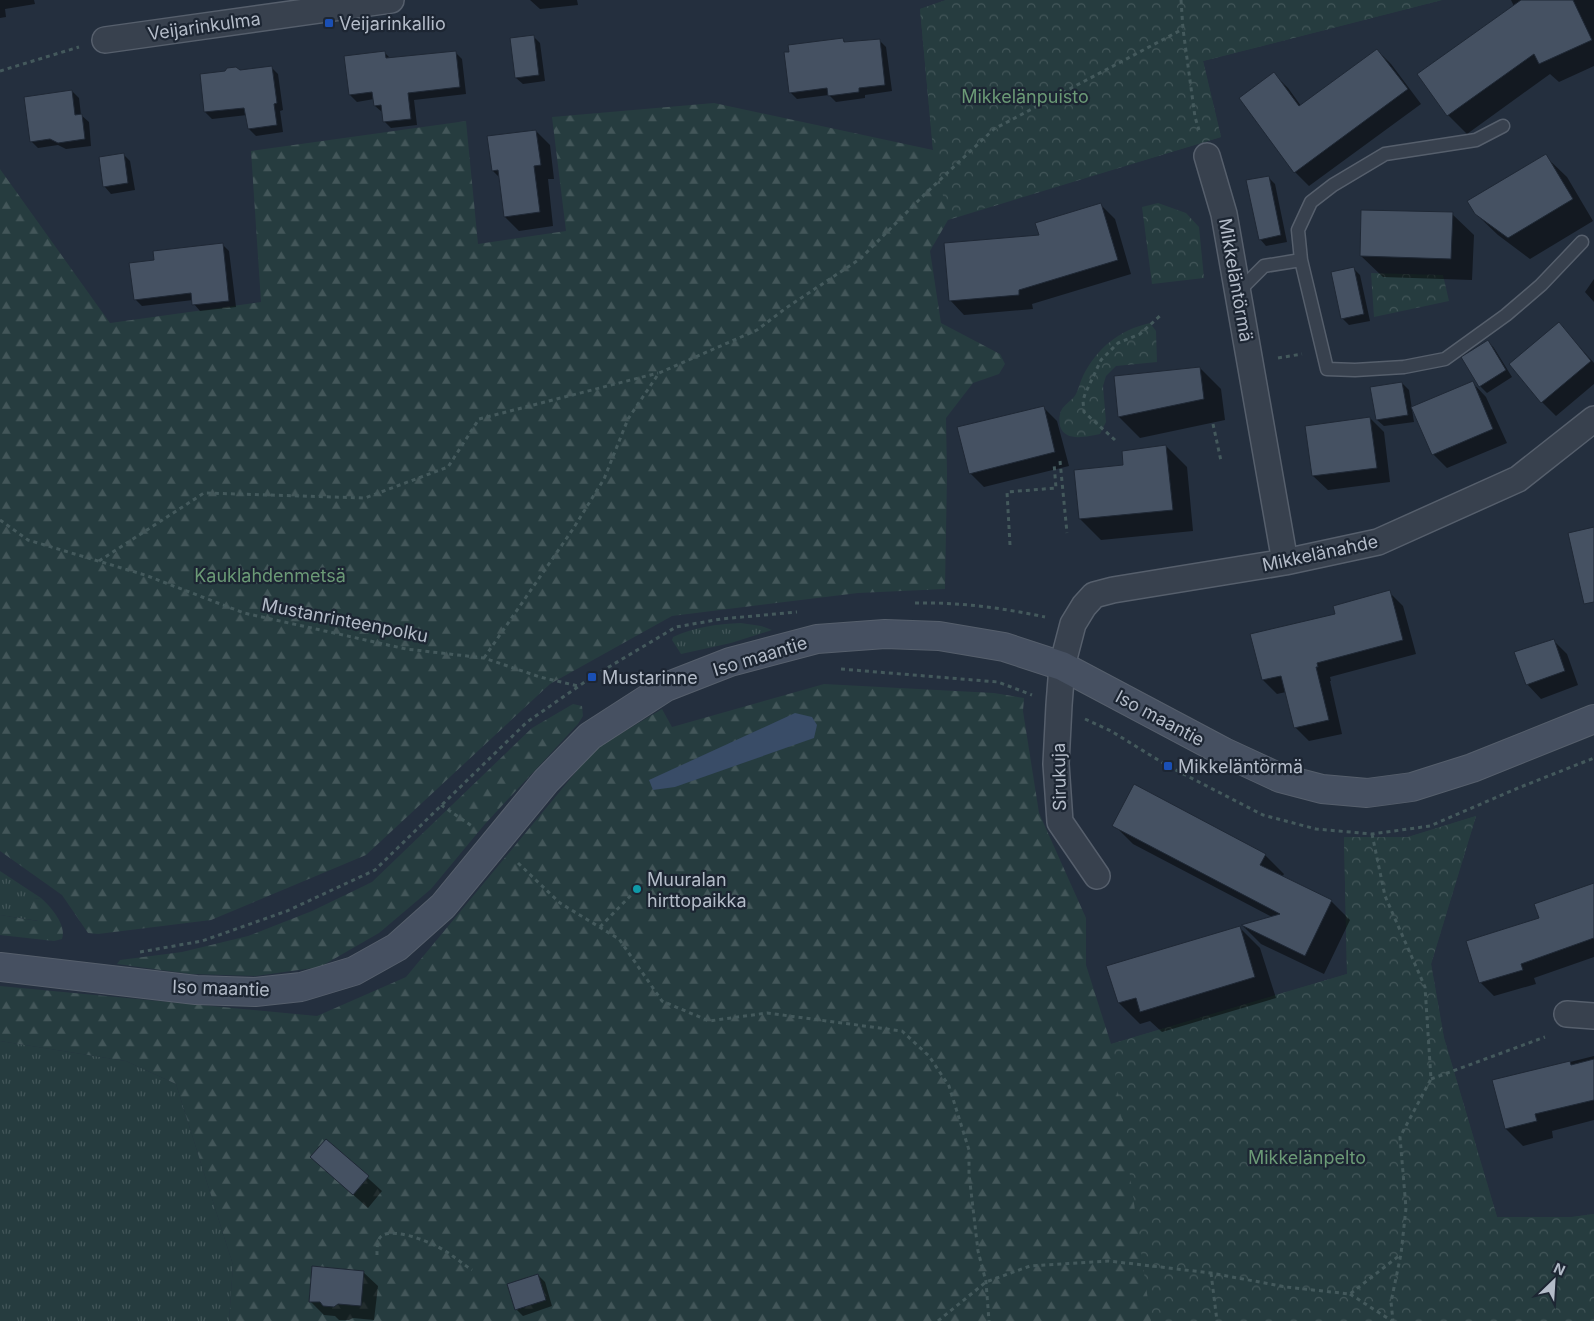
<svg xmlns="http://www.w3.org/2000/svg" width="1594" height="1321" font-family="Inter,sans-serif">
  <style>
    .grass { fill: url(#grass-tufts) }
    .forest { fill: url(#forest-firs) }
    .park { fill: url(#park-crowns) }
    .water { fill: #394c67 }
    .shadow { fill: #0007 }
    .building { fill: #455162; stroke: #1f2835 }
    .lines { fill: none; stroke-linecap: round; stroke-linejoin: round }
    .service-casing { stroke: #565f6c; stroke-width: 15 }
    .minor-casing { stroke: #565f6c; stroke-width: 28 }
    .secondary-casing { stroke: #565f6c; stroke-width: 30 }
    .path { stroke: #44595c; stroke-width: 3; stroke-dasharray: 4 4; stroke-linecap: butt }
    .service { stroke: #38414e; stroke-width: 12 }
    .minor { stroke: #38414e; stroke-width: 25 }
    .secondary { stroke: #465061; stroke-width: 28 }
    .transit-dot { fill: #1a4fb4; stroke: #1d2633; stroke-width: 2 }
    .culture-dot { fill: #0f9aa8; stroke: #1d2633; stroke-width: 2 }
    .labels { text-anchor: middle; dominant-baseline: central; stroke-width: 4.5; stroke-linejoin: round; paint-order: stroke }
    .poi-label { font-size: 18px; fill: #b4bcc9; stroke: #1d2633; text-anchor: start }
    .street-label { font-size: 18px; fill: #b4bcc9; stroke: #1d2633 }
    .park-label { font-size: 18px; fill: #6b9a76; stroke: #1d2633 }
  </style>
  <defs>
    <pattern id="grass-tufts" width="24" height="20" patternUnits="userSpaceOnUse" patternTransform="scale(1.25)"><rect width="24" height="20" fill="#263c3f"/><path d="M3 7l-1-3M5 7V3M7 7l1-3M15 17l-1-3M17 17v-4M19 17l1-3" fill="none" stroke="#435659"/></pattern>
    <pattern id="forest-firs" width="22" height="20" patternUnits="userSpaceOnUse" patternTransform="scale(1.25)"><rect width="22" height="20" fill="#263c3f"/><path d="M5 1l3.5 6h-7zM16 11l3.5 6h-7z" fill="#435659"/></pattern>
    <pattern id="park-crowns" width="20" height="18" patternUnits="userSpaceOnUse" patternTransform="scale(1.25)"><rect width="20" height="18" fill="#263c3f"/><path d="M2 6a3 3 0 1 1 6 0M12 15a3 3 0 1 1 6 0" fill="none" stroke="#435659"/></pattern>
  </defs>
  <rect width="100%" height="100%" fill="#242f3e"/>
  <path class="grass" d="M 741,623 L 761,626 L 772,630 L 731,643 L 681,654 L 672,640 L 673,637 C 695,627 716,624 741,623 Z
    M 0,871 L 41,898 L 34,899 L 39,921 L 0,915 Z
    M 0,1041 L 126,1061 L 176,1084 L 233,1265 L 229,1321 L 0,1321 Z"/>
  <path class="forest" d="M 946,0 L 1442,0 L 1203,61 L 1221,137 L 948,220 L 930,251 L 941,323 L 1000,354 L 1005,364 L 999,374 L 973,383 L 946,418 L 947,475 L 945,589 L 858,593 L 672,616 L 550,684 L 366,855 L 211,920 L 98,934 L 88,933 L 62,895 L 0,851 L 0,169 L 110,323 L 261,302 L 251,151 L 466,121 L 478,244 L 566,231 L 552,117 L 714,103 L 933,150 L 920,9 Z
    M 824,684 L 994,693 L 1024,698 L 1023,711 L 1039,813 L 1086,918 L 1086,965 L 1111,1044 L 1347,974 L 1344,837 L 1408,837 L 1476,816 L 1431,964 L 1444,1038 L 1497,1217 L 1572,1217 L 1594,1214 L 1594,1321 L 229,1321 L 233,1265 L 176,1084 L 126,1061 L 0,1041 L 0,986 L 317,1016 L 406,977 L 595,749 L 662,709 L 672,727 Z
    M 573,704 L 582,706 L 583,716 L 578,724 L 485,824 L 431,889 L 379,933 L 320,967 L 256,976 L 191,974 L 117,964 L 120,960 L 182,952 L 248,936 L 312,911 L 372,882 L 532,728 Z
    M 41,898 C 51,907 67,925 62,939 L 54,941 L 0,935 L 0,915 L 38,921 L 30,909 L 34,899 Z"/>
  <path class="park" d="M 946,0 L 1442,0 L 1203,61 L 1221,137 L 948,219 L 933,150 L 920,9 Z
    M 1158,203 L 1186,213 L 1199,227 L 1204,278 L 1152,284 L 1142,207 Z
    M 1371,273 L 1443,275 L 1449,301 L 1374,317 Z
    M 1150,323 L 1156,331 L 1157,362 L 1116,366 L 1106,376 L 1103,386 L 1106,422 L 1100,434 C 1088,436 1065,443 1060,426 C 1059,421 1059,416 1061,411 C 1064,404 1072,401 1076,394 C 1079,388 1080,382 1083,376 C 1097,348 1119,330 1150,323 Z
    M 1476,816 L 1431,964 L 1444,1038 L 1497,1217 L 1572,1217 L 1594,1214 L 1594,1321 L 1151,1321 L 1111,1044 L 1347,974 L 1344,837 L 1408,837 Z"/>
  <path class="water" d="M 795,713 L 812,717 L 817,725 L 814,738 L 675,787 L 653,790 L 649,780 Z"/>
  <path class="shadow" d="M 0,0 L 34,0 L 35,4 L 5,9 L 6,17 L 0,18 Z
    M 530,0 L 577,0 L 578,5 L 540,9 Z
    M 1511,0 L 1594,0 L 1594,66 L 1559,82 L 1550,74 L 1467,134 L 1448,115 L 1419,75 L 1514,6 Z
    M 533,36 L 540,43 L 545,81 L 523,84 L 516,78 Z
    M 842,39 L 846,43 L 879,40 L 886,47 L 892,91 L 865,95 L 865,98 L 836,102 L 829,95 L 797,99 L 790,92 L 791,53 Z
    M 1377,50 L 1391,64 L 1421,104 L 1309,186 L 1295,172 L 1274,74 L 1288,88 L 1301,106 Z
    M 455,52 L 462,59 L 466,94 L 414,100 L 417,125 L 391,128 L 384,121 L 382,112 L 375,106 L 374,99 L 357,102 L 350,95 L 346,58 L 385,53 L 391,59 Z
    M 271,67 L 278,74 L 283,110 L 280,111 L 283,132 L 256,136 L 249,129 L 247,115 L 212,119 L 205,112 L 225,72 Z
    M 72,91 L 79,98 L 81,115 L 89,122 L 91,146 L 66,149 L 58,145 L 38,148 L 31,141 Z
    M 536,131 L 550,145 L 554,179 L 548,179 L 553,226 L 519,231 L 505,217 L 500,178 L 493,171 Z
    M 124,155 L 130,161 L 135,190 L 111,194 L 105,187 L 101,158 Z
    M 1545,156 L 1567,177 L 1593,221 L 1530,259 L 1498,235 L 1476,214 Z
    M 1268,177 L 1275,184 L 1287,242 L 1266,246 L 1260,239 Z
    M 1101,205 L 1115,219 L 1131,274 L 1032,304 L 1033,309 L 964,315 L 950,300 L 1040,237 Z
    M 1452,214 L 1474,235 L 1472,280 L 1383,277 L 1361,256 Z
    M 222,244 L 229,251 L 236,307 L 200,311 L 194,304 L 193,300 L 142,306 L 135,299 L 155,261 Z
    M 1354,269 L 1360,275 L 1370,321 L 1349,325 L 1342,318 Z
    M 1594,279 L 1594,302 L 1585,292 Z
    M 1559,324 L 1594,363 L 1594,384 L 1556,416 L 1542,402 Z
    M 1488,341 L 1494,348 L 1512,377 L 1487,393 L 1480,386 Z
    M 1200,368 L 1221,389 L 1225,420 L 1140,438 L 1119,417 L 1115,377 Z
    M 1472,382 L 1486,397 L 1507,443 L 1447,468 L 1433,454 Z
    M 1402,383 L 1409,390 L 1414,422 L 1384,426 L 1377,420 Z
    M 1043,407 L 1057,421 L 1069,466 L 984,487 L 970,473 Z
    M 1370,418 L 1384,432 L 1390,482 L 1328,490 L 1313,476 Z
    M 1166,446 L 1187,467 L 1193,531 L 1101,540 L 1080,519 L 1125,466 Z
    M 1389,592 L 1403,606 L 1416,654 L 1330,677 L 1331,681 L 1330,681 L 1342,734 L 1309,741 L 1295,727 L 1286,692 L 1277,694 L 1263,680 L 1337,615 Z
    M 1553,640 L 1567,654 L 1578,685 L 1541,699 L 1527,684 Z
    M 1114,825 L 1265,855 L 1284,874 L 1282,877 L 1331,901 L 1350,920 L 1324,974 L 1261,944 L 1243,926 L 1272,917 L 1133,844 Z
    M 1594,884 L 1594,957 L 1534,978 L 1536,984 L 1494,996 L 1480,982 L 1541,919 Z
    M 1239,927 L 1260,948 L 1276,998 L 1162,1032 L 1150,1021 L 1140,1024 L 1119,1003 Z
    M 1594,1056 L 1594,1120 L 1552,1131 L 1553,1138 L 1523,1146 L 1506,1129 L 1494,1081 Z
    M 326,1140 L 382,1191 L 368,1208 L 311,1157 Z
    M 363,1272 L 378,1286 L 374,1320 L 353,1318 L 349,1320 L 339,1320 L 335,1316 L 324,1315 L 310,1301 Z
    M 538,1275 L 545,1282 L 552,1306 L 523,1316 L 516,1309 Z"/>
  <path class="building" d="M 1521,0 L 1573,0 L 1592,40 L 1539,64 L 1534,54 L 1447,116 L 1417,74 Z
    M 534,35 L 539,75 L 515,78 L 510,38 Z
    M 843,38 L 844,42 L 880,39 L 885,85 L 859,88 L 859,92 L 828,96 L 827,88 L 789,93 L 784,52 L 789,52 L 788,45 Z
    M 1377,49 L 1408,89 L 1294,173 L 1239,98 L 1274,72 L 1299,106 Z
    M 385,51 L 386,58 L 456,51 L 460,87 L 408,93 L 411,119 L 383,122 L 381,105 L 374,106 L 372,92 L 349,95 L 344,56 Z
    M 272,66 L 277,103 L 274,104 L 277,125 L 248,129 L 244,108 L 204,112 L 200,74 L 225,71 L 227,68 L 236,67 L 240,70 Z
    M 72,90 L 75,115 L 82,114 L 85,139 L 58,143 L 50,139 L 30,142 L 24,97 Z
    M 536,130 L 541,165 L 534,166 L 540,212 L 504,217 L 498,170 L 492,171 L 487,136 Z
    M 124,153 L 128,183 L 103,187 L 99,157 Z
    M 1546,154 L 1573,199 L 1508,238 L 1475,214 L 1467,201 Z
    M 1269,176 L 1281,235 L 1259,240 L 1246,180 Z
    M 1101,203 L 1118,260 L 1019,290 L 1019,295 L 949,301 L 944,243 L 1039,235 L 1035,223 Z
    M 1361,210 L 1453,212 L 1451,259 L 1360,256 Z
    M 223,243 L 229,301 L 192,305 L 191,293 L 134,300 L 129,263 L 154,260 L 153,251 Z
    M 1354,267 L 1364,314 L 1341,319 L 1331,272 Z
    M 1559,322 L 1591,361 L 1541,403 L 1509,364 Z
    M 1488,340 L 1506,370 L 1479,387 L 1461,357 Z
    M 1200,367 L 1204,399 L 1118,417 L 1114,376 Z
    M 1473,381 L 1493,429 L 1432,455 L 1411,407 Z
    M 1402,382 L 1408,415 L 1376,420 L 1370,387 Z
    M 1044,406 L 1055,452 L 969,474 L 957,427 Z
    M 1370,417 L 1377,468 L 1312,476 L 1305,426 Z
    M 1166,445 L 1173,510 L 1079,519 L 1074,470 L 1123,465 L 1122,451 Z
    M 1594,527 L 1594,602 L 1584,604 L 1568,533 Z
    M 1390,590 L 1403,640 L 1317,663 L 1318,667 L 1316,667 L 1329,720 L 1294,728 L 1281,676 L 1262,680 L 1250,634 L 1335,614 L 1333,606 Z
    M 1554,639 L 1565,671 L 1526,685 L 1514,652 Z
    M 1134,784 L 1266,854 L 1260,865 L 1332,900 L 1305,956 L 1241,925 L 1280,914 L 1112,826 Z
    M 1594,883 L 1594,938 L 1521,964 L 1523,970 L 1479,983 L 1466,941 L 1539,918 L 1534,904 Z
    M 1240,926 L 1255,977 L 1140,1012 L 1136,998 L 1118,1003 L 1106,966 Z
    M 1594,1059 L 1594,1100 L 1535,1114 L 1537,1121 L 1505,1129 L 1492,1080 L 1570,1061 L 1571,1065 Z
    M 326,1139 L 369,1176 L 353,1195 L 310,1157 Z
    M 312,1266 L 364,1271 L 361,1306 L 338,1304 L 334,1307 L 323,1306 L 320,1302 L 309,1302 Z
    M 538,1274 L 546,1300 L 515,1310 L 507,1284 Z"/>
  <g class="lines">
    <defs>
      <path id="service" d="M 1301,260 L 1298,230 L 1311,202 L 1333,185 L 1385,154 L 1476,140 L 1503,126
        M 1238,292 L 1264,266 L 1301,260 L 1327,369 L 1355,370 L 1404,367 L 1445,359 L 1506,315 L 1541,285 L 1582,242"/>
      <path id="minor" d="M 105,40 L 391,0
        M 1207,156 L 1224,214 L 1285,562
        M 1097,876 L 1060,822 L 1056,764 L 1059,705 L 1062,666 L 1073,624 L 1084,606 L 1094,595 L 1113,590 L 1285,562 L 1378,542 L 1518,479 L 1594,419
        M 1567,1014 L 1594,1016"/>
      <path id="secondary" d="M 0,967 L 196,990 L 255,992 L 301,987 L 354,971 L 397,947 L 443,906 L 546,781 L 590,736 L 666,687 L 730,662 L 817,639 L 885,634 L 939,636 L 1004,647 L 1062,666 L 1224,752 L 1280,778 L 1322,789 L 1367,793 L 1412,787 L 1472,768 L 1594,719"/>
    </defs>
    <use href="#service" class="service-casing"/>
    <use href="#minor" class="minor-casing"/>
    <use href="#secondary" class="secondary-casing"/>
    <path class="path" d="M 1181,0 L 1183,29 L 1195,117 L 1199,130
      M 0,71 L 79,47
      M 1278,358 L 1302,354
      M 1213,424 L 1221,461
      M 1115,440 L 1084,412 L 1083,401 L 1085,394 L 1101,360 L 1118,343 L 1140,334 L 1162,314
      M 1060,461 L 1067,533
      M 0,520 L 28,540 L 145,575 L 244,613 L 406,649 L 484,658 L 540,677 L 578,686
      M 1010,545 L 1007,492 L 1056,488 L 1054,463
      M 99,561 L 204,493 L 365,498 L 448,467 L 479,419 L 658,373
      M 915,603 C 959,602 1003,608 1045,617
      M 484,658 L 573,529 L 604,479 L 628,419 L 659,373 L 757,330 L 786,308 L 860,259 L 926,193 L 994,129 L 1183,29
      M 841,669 L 998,682 L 1032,695
      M 1085,719 L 1111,731 L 1168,766 L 1263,815 L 1316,829 L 1372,834 L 1430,826 L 1518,788 L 1594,758
      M 441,805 L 472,826
      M 1372,834 L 1385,896 L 1425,987 L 1431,1079 L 1400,1137 L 1406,1208 L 1401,1254 L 1391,1302 L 1393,1321
      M 518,863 L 560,903 L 619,939 L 662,1001 L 709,1021 L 767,1013 L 902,1031 L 929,1056 L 949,1086 L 969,1150 L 969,1174 L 978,1251 L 986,1282 L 989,1321
      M 600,927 L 637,889
      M 140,952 L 202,941 L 287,911 L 375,870 L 527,722 L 592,677 L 676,627 L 721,619 L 797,612
      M 1431,1079 L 1545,1037
      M 377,1255 C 377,1250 377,1243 379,1239 C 386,1225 425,1240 436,1246 C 449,1252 460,1262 472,1270
      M 1211,1273 L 1217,1321
      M 1350,1294 L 1392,1321
      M 938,1321 L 986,1282 L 1030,1266 L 1109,1261 L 1211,1273 L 1286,1287 L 1350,1294 L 1400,1255"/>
    <use href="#service" class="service"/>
    <use href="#minor" class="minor"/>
    <use href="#secondary" class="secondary"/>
  </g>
  <g class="transit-dot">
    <rect x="324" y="18" width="10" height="10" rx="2.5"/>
    <rect x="587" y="672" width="10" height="10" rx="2.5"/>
    <rect x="1163" y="761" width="10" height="10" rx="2.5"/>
  </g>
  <circle class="culture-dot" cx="637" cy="889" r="5"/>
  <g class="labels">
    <g class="poi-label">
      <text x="339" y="23">Veijarinkallio</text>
      <text x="602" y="677">Mustarinne</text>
      <text x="1178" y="766">Mikkeläntörmä</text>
      <text x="647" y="879">Muuralan<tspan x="647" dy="21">hirttopaikka</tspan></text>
    </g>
    <g class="street-label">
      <text transform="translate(204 26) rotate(-8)">Veijarinkulma</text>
      <text transform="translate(1236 280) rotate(80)">Mikkeläntörmä</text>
      <text transform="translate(1320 553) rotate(-12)">Mikkelänahde</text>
      <text transform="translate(345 620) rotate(11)">Mustanrinteenpolku</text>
      <text transform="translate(760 656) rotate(-17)">Iso maantie</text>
      <text transform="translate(1160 718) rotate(28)">Iso maantie</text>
      <text transform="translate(1059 777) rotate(-91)">Sirukuja</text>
      <text transform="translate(221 988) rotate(2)">Iso maantie</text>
    </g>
    <g class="park-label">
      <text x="1025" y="96">Mikkelänpuisto</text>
      <text x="270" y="575">Kauklahdenmetsä</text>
      <text x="1307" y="1157">Mikkelänpelto</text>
    </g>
  </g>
  <g transform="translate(1554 1281) rotate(25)" stroke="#1d2633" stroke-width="4" paint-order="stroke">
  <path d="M0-4L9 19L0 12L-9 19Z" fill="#b4bcc9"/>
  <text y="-8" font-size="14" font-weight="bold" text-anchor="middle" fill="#b4bcc9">N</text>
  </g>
</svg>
